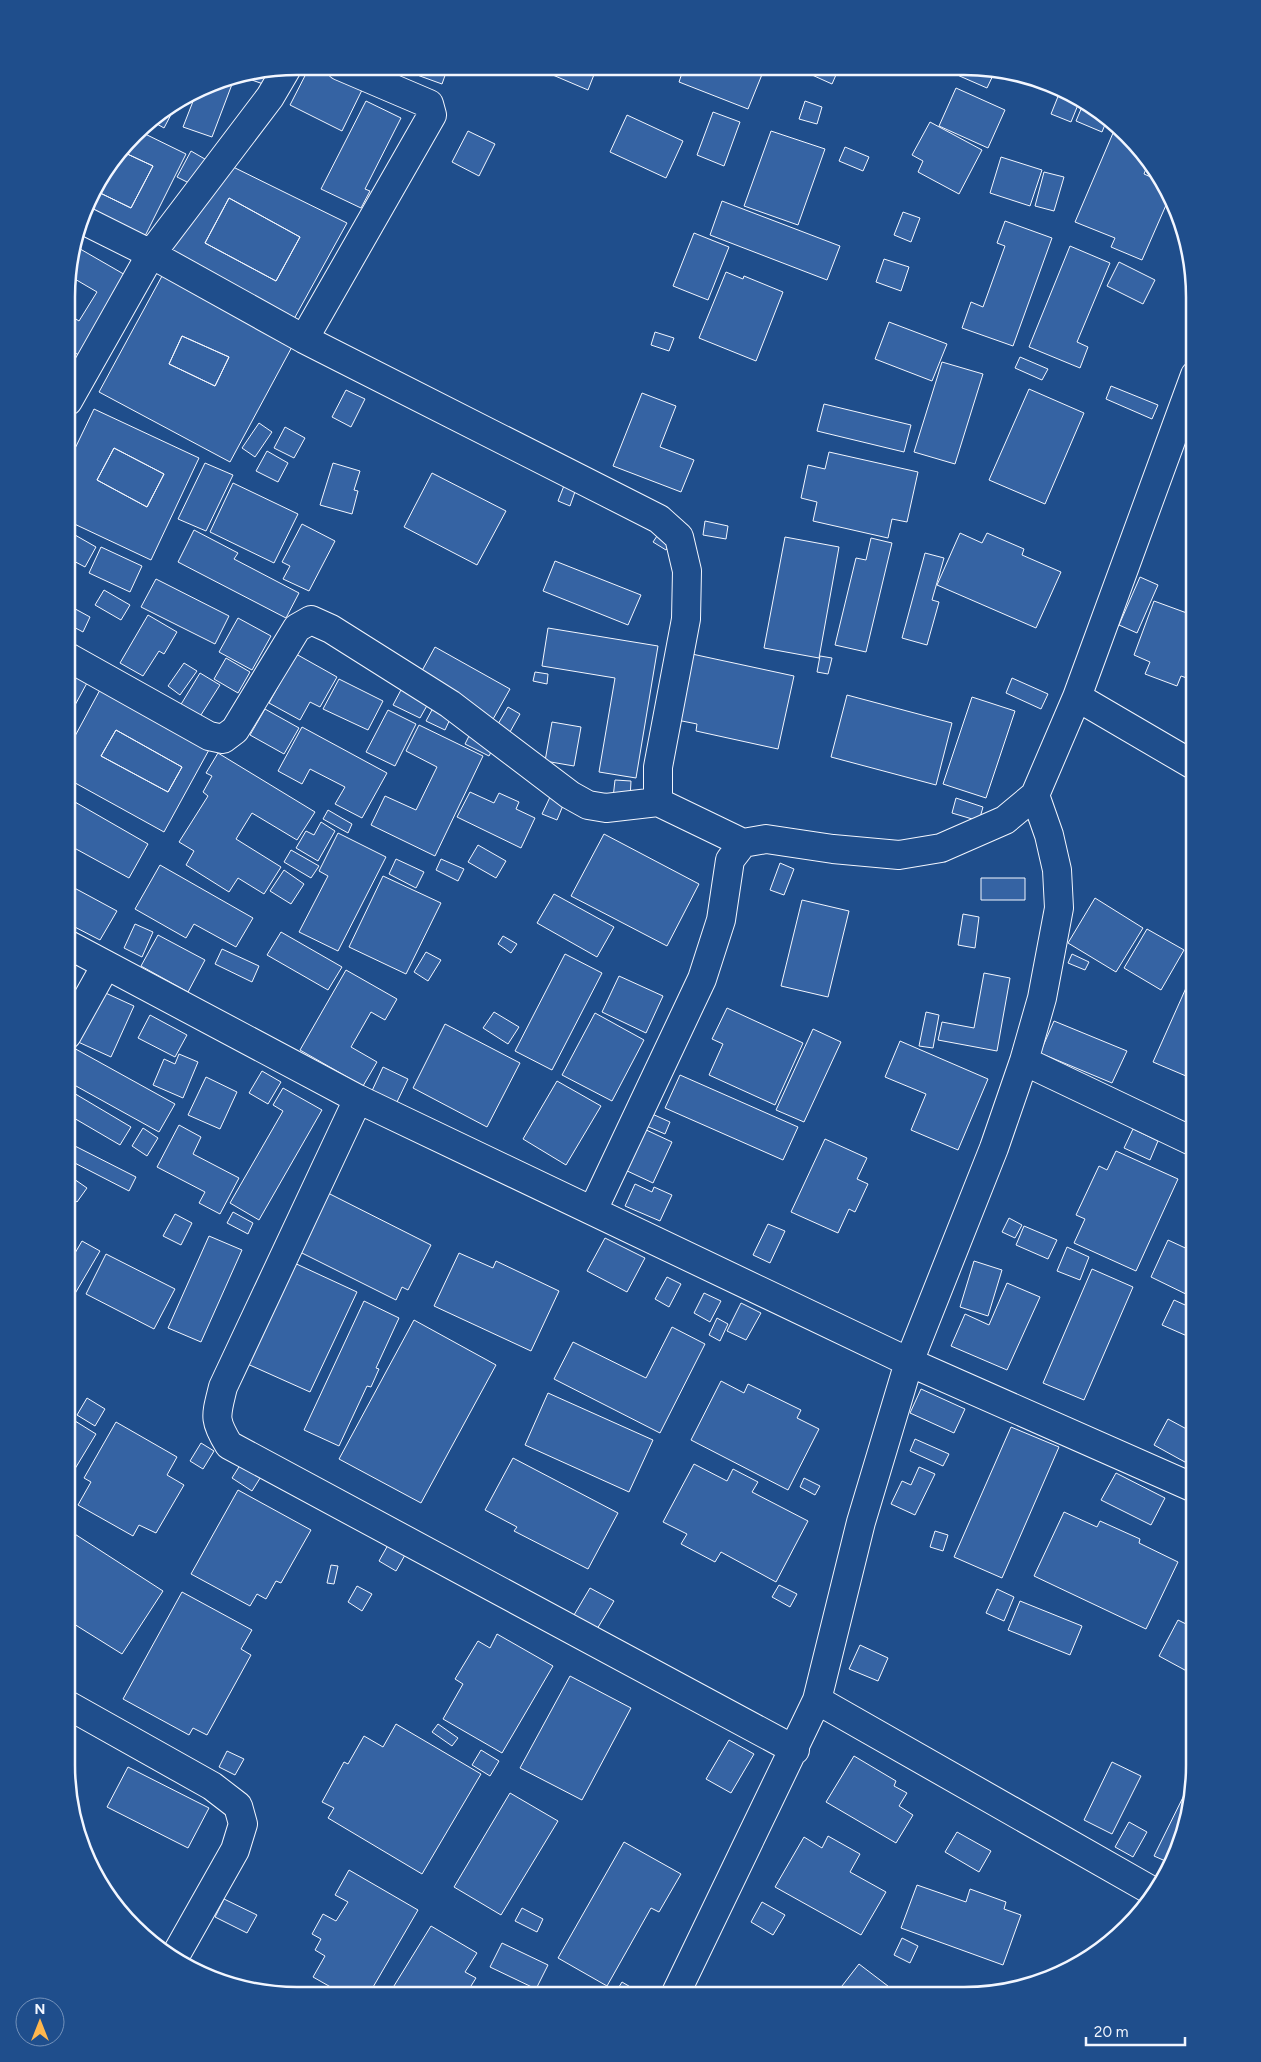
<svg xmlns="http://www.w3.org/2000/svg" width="1261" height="2062" font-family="Figtree,sans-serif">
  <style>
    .building { fill: #3563a3; stroke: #f2f6ff; fill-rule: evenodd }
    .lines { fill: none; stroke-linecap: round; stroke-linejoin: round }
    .minor-casing { stroke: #f2f6ff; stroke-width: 30 }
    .minor { stroke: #1f4e8c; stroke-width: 28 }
    .rim { fill: none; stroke: #f2f6ff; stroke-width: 2.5 }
  </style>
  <rect width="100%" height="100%" fill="#1f4e8c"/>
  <path class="building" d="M 310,66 L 318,66 L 363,88 L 342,131 L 290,105 Z
    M 395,67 L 448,67 L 442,84 Z
    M 534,67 L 597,67 L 588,90 Z
    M 684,67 L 751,68 L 763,72 L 748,109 L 679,82 Z
    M 802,68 L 839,68 L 832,84 L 801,70 Z
    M 958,68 L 994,68 L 996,69 L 987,88 L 955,74 Z
    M 275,71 L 269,86 L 246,78 L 247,76 Z
    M 234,79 L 212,137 L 183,127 L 197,91 L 209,84 Z
    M 956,88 L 1005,110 L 988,148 L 939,126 Z
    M 1061,89 L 1080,100 L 1071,122 L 1051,114 Z
    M 366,101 L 401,118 L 365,189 L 370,191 L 361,208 L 321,189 Z
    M 805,101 L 822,107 L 817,124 L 799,119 Z
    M 1084,102 L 1108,117 L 1102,132 L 1076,121 Z
    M 177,103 L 164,128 L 150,120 Z
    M 713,112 L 740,122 L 724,166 L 697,155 Z
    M 627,115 L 683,141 L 666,178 L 610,152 Z
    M 930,122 L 982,150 L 959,194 L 918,172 L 923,161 L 912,155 Z
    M 1116,126 L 1149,161 L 1144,174 L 1162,182 L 1170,196 L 1142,260 L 1111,247 L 1115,238 L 1075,222 Z
    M 139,131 L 186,154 L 144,238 L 85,210 L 94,190 L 131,208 L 153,166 L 123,152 Z
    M 468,131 L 495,144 L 479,176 L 452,162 Z
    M 771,131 L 825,149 L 798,225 L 744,206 Z
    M 845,147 L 869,157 L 863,171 L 839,161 Z
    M 191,151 L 210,162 L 197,187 L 177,177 Z
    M 123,152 L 153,166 L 131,208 L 94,190 Z
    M 1001,157 L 1042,170 L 1030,206 L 990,193 Z
    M 225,163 L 347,223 L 294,319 L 163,252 ZM 229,198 L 300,237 L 276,281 L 205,243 Z
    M 1044,172 L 1064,177 L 1054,211 L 1035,206 Z
    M 229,198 L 300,237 L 276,281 L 205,243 Z
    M 722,201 L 840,246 L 827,280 L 710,235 Z
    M 903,212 L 920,218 L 911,242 L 894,235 Z
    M 1005,221 L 1052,238 L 1013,346 L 962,328 L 971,302 L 983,307 L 1005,246 L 997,243 Z
    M 694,233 L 729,247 L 708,300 L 673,286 Z
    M 75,246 L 134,280 L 88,360 L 68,349 L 68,314 L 79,321 L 97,292 L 68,275 Z
    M 1070,246 L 1110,263 L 1077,342 L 1088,347 L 1080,368 L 1029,347 Z
    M 884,259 L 909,267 L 901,291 L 876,282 Z
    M 1119,262 L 1155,280 L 1143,304 L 1107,286 Z
    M 726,272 L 743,279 L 744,276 L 783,292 L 756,361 L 699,338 Z
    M 162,276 L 293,345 L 230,462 L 99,392 ZM 182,336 L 229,357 L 215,386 L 169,364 Z
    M 889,322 L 947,344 L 932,381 L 875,359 Z
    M 655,332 L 674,338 L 669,351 L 651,345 Z
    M 182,336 L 229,357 L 215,386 L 169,364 Z
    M 1020,357 L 1048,369 L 1042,380 L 1015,368 Z
    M 942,362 L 983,374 L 955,464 L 914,452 Z
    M 1111,386 L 1158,405 L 1152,419 L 1106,399 Z
    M 1029,389 L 1084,413 L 1045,504 L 989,480 Z
    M 346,390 L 365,399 L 351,427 L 332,417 Z
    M 642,393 L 676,406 L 660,447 L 694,460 L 681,492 L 613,466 Z
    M 824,404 L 911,425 L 904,452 L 817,431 Z
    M 94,409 L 199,458 L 151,560 L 68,521 L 68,463 ZM 114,448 L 164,474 L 147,507 L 97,480 Z
    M 259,423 L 272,432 L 255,457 L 242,448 Z
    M 285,427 L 305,438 L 294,458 L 274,448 Z
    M 114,448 L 164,474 L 147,507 L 97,480 Z
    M 267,451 L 288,463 L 278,482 L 256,471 Z
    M 829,452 L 918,472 L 907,522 L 892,519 L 888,538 L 813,521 L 817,502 L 801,498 L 808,465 L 825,469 Z
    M 205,463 L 233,475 L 206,531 L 178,519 Z
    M 333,463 L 360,471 L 354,490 L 358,491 L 352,514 L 320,505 Z
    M 432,473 L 506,511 L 477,565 L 404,527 Z
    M 233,483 L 298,514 L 274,563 L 210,532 Z
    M 565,483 L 577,486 L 570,506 L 558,501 Z
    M 705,521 L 728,526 L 726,539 L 703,535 Z
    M 302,524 L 335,541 L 309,591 L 283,579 L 290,566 L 282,562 Z
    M 194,530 L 238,553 L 234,559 L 299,593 L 286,618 L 178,562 Z
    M 68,531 L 96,547 L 85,567 L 68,558 Z
    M 960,533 L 982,543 L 987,533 L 1024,549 L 1022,555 L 1061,572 L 1036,628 L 937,585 Z
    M 657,536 L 670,544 L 666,550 L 653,542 Z
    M 785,537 L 839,547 L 819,658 L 764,648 Z
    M 871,538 L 892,543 L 866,652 L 835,645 L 856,558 L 866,560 Z
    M 101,547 L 142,566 L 130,592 L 89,573 Z
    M 925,553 L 944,558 L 932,600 L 939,602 L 927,645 L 902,638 Z
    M 555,561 L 641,595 L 628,625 L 543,591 Z
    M 1140,577 L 1158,585 L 1137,633 L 1119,625 Z
    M 156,579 L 229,616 L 215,644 L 141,607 Z
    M 104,590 L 130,605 L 121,620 L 95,605 Z
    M 1154,601 L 1195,616 L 1195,681 L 1181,676 L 1177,686 L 1145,674 L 1150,662 L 1134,655 Z
    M 68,605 L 90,617 L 83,632 L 68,624 Z
    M 148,615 L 177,632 L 164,654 L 159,651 L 143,676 L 120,663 Z
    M 238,618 L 271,636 L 252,670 L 219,652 Z
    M 548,628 L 658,646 L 636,778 L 599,772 L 615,678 L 542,666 Z
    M 435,647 L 510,689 L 492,721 L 418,678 Z
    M 296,654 L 337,677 L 320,707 L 310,702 L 300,720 L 269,703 Z
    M 692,654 L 794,676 L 778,749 L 696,731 L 697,724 L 677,720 Z
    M 820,656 L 832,658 L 828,674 L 817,672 Z
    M 226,658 L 250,672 L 238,693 L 214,679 Z
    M 184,663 L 197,671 L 180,695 L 168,686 Z
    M 535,672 L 548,674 L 547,684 L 533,681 Z
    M 68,673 L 87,683 L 68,718 Z
    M 200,673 L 220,685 L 199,718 L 180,706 Z
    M 1012,678 L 1048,694 L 1041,709 L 1006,693 Z
    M 339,679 L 383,701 L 368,730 L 323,709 Z
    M 101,688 L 210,748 L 164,832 L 68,779 L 68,749 ZM 116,730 L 182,767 L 168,792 L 101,756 Z
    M 402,688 L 429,702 L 420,718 L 393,705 Z
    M 847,695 L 952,723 L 936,785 L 831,757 Z
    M 972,697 L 1015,711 L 986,798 L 943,784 Z
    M 508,707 L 520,714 L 510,732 L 498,724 Z
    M 433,708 L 451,717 L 445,730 L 426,721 Z
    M 265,709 L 299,728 L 284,754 L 250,735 Z
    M 388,710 L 416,724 L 395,766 L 366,752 Z
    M 552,722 L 581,727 L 574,766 L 545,761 Z
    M 419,725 L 483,756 L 435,856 L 371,825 L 385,796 L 416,810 L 437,767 L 406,751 Z
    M 302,727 L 387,773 L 362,818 L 335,804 L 345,787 L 310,769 L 302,784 L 278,771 Z
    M 116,730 L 182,767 L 168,792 L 101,756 Z
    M 471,732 L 495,744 L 489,756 L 465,744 Z
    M 218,753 L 315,812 L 297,840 L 252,813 L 236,839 L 281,867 L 264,894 L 238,878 L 229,892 L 186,865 L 194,851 L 179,842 L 208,796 L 203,792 L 212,776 L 206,773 Z
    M 615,780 L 631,781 L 630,799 L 613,798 Z
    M 470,792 L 494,803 L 499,793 L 519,802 L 516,809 L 535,818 L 521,848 L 457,817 Z
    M 550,797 L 564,803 L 557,820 L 542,814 Z
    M 68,798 L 148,844 L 129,878 L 67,844 Z
    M 956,798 L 983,807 L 979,821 L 952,813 Z
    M 328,810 L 352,824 L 348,833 L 323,819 Z
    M 321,822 L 335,831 L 318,861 L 296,848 L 306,831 L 314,835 Z
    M 338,833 L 386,857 L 338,951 L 299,932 L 328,876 L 319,871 Z
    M 604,834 L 699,884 L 667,946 L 571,896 Z
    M 478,845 L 506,861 L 496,878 L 468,862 Z
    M 291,850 L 319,866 L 311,878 L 284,862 Z
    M 396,859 L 424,872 L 416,888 L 389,874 Z
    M 441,859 L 464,869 L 458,881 L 436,870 Z
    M 780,863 L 794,869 L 784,895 L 770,890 Z
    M 160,865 L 253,918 L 236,947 L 194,924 L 186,938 L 135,909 Z
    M 284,870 L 304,884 L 291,904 L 270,891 Z
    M 383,876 L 441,903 L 406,974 L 349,947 Z
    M 981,878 L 1025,878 L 1025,900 L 981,900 Z
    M 67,884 L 117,911 L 100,940 L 67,923 Z
    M 554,894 L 614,927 L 597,957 L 537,923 Z
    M 1095,898 L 1143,928 L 1116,972 L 1068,943 Z
    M 802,900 L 849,911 L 828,997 L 781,986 Z
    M 963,914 L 979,917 L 975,948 L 958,945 Z
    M 135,924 L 153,932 L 142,957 L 124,948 Z
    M 1147,929 L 1184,950 L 1161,990 L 1124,968 Z
    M 281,932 L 342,967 L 328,990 L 267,955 Z
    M 158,935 L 205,960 L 188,992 L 141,966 Z
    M 503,936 L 517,944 L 511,953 L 498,944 Z
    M 222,949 L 259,966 L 252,982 L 215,964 Z
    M 426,952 L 441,960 L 428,981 L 414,972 Z
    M 565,954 L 602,973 L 552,1070 L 515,1051 Z
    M 1072,954 L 1089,962 L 1085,970 L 1068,963 Z
    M 346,970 L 397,999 L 385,1020 L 371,1012 L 351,1047 L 377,1062 L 363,1086 L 300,1050 Z
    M 984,973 L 1010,978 L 997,1051 L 938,1040 L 942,1022 L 974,1028 Z
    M 619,976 L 663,996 L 646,1033 L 602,1012 Z
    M 1190,979 L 1195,982 L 1194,1072 L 1189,1069 L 1186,1076 L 1153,1062 Z
    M 99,990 L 134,1006 L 111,1057 L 76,1041 Z
    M 727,1008 L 803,1043 L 775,1105 L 709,1075 L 723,1044 L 712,1039 Z
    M 494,1012 L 519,1027 L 508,1044 L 483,1028 Z
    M 926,1012 L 939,1015 L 933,1048 L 919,1046 Z
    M 595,1013 L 644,1040 L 612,1101 L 562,1075 Z
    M 150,1015 L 187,1035 L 175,1057 L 138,1038 Z
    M 1054,1021 L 1127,1051 L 1112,1083 L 1040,1053 Z
    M 445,1024 L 520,1063 L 487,1127 L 413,1088 Z
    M 813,1029 L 841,1042 L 804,1122 L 776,1110 Z
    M 900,1041 L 988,1079 L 958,1150 L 911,1130 L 926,1094 L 885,1077 Z
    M 72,1047 L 175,1104 L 159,1132 L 67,1081 L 67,1055 Z
    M 179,1054 L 198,1062 L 183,1098 L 153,1085 L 164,1059 L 175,1064 Z
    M 383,1067 L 408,1079 L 396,1104 L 371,1093 Z
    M 262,1071 L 281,1082 L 268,1104 L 249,1093 Z
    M 680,1075 L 798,1127 L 783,1160 L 665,1108 Z
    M 206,1077 L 237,1092 L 220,1129 L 188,1115 Z
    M 557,1081 L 601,1106 L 566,1165 L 523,1139 Z
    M 283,1088 L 322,1110 L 259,1220 L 230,1203 L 283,1111 L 273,1105 Z
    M 67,1089 L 131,1127 L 120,1145 L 67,1114 Z
    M 650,1113 L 670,1122 L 665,1134 L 644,1125 Z
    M 179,1125 L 201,1137 L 193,1154 L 239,1178 L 220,1214 L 199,1203 L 205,1192 L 157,1167 Z
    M 143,1128 L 158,1138 L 147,1156 L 132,1146 Z
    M 642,1128 L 672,1142 L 653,1183 L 623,1169 Z
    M 1133,1129 L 1158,1141 L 1150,1160 L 1124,1148 Z
    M 825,1139 L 867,1158 L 857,1179 L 868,1184 L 855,1212 L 849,1209 L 838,1233 L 791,1212 Z
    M 71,1144 L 136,1177 L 129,1191 L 67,1159 L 67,1152 Z
    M 1116,1151 L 1178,1179 L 1136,1271 L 1074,1243 L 1085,1219 L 1076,1215 L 1099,1166 L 1107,1170 Z
    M 74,1179 L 87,1188 L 77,1202 L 67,1195 L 67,1189 Z
    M 635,1184 L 652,1192 L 654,1187 L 672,1195 L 660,1221 L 625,1206 Z
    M 1194,1187 L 1194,1203 L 1188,1201 Z
    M 322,1190 L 431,1245 L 408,1290 L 402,1287 L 396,1300 L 292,1248 Z
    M 233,1212 L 253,1223 L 248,1234 L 227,1223 Z
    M 175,1214 L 192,1223 L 181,1245 L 163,1236 Z
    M 1009,1218 L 1022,1225 L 1015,1238 L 1002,1232 Z
    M 768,1224 L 785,1231 L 770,1263 L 753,1255 Z
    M 1024,1226 L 1057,1240 L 1048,1259 L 1016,1245 Z
    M 209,1236 L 242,1250 L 201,1342 L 168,1328 Z
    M 605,1238 L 645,1258 L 627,1292 L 587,1271 Z
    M 1168,1240 L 1194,1252 L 1194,1298 L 1151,1277 Z
    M 67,1241 L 73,1244 L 67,1256 Z
    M 82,1241 L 100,1251 L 73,1297 L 67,1294 L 67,1267 Z
    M 1067,1247 L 1089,1257 L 1080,1280 L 1057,1271 Z
    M 459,1253 L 493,1268 L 496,1261 L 559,1291 L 531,1351 L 434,1306 Z
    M 106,1254 L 175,1289 L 154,1329 L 86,1294 Z
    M 290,1261 L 357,1292 L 310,1392 L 243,1362 Z
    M 974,1261 L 1002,1270 L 988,1316 L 960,1307 Z
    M 1092,1269 L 1133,1287 L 1084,1400 L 1043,1383 Z
    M 667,1277 L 681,1284 L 669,1307 L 655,1299 Z
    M 1007,1283 L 1040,1297 L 1007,1370 L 951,1346 L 965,1314 L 989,1325 Z
    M 704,1293 L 721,1301 L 710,1322 L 694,1313 Z
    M 1174,1300 L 1194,1309 L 1194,1339 L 1162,1325 Z
    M 364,1301 L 399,1318 L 376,1368 L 379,1369 L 371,1387 L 367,1386 L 339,1446 L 304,1430 Z
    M 741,1303 L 761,1313 L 746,1340 L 727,1331 Z
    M 717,1318 L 728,1324 L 720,1341 L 709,1335 Z
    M 414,1320 L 496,1365 L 421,1503 L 339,1459 Z
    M 672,1327 L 705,1344 L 660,1433 L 554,1379 L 573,1342 L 646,1378 Z
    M 721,1381 L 744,1393 L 748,1384 L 801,1410 L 797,1418 L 819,1429 L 788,1490 L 691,1440 Z
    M 921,1389 L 965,1409 L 954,1433 L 910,1413 Z
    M 548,1393 L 653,1440 L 629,1492 L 525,1445 Z
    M 87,1398 L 105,1409 L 95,1426 L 77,1415 Z
    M 67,1416 L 96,1434 L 67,1482 Z
    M 1168,1419 L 1194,1433 L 1194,1467 L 1154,1445 Z
    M 116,1422 L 177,1457 L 167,1475 L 184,1485 L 156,1533 L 139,1525 L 133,1536 L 78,1505 L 91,1482 L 84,1478 Z
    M 1011,1427 L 1059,1447 L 1002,1578 L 954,1557 Z
    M 915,1439 L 949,1454 L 943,1466 L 910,1451 Z
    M 201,1443 L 214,1451 L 203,1469 L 190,1461 Z
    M 513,1458 L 618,1513 L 588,1569 L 514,1531 L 517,1527 L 485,1510 Z
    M 242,1462 L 262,1475 L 252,1491 L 232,1478 Z
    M 694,1464 L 727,1481 L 733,1469 L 758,1482 L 752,1492 L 808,1521 L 776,1582 L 721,1552 L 715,1562 L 681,1544 L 687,1534 L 663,1522 Z
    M 919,1467 L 935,1474 L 915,1515 L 891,1504 L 902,1481 L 911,1485 Z
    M 1116,1473 L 1165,1498 L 1151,1525 L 1101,1500 Z
    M 804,1478 L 820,1486 L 815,1495 L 800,1487 Z
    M 238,1490 L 311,1530 L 281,1583 L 276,1581 L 266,1599 L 257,1594 L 250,1606 L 191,1574 Z
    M 1064,1512 L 1097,1527 L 1100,1521 L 1140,1539 L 1139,1543 L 1178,1562 L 1146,1629 L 1034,1576 Z
    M 67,1529 L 163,1591 L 122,1654 L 66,1619 Z
    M 935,1531 L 948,1535 L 943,1551 L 930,1547 Z
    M 388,1545 L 405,1555 L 396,1571 L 379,1561 Z
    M 331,1565 L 338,1566 L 334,1584 L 327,1583 Z
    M 779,1585 L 797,1594 L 790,1607 L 772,1597 Z
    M 357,1586 L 372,1594 L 362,1611 L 348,1602 Z
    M 590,1588 L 614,1601 L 597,1629 L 574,1615 Z
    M 997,1589 L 1014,1597 L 1004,1621 L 986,1613 Z
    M 182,1592 L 252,1630 L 241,1649 L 251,1655 L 207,1735 L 193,1728 L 189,1735 L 123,1699 Z
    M 1020,1601 L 1082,1626 L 1070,1655 L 1008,1630 Z
    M 1178,1620 L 1194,1628 L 1194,1675 L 1159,1656 Z
    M 497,1634 L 553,1666 L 502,1753 L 443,1719 L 463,1684 L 455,1679 L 478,1641 L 490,1648 Z
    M 860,1645 L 888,1658 L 878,1681 L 849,1669 Z
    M 570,1676 L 631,1708 L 582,1800 L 520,1768 Z
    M 396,1724 L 481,1774 L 422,1874 L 328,1818 L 334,1808 L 322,1802 L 344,1762 L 348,1764 L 364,1736 L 383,1747 Z
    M 438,1724 L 458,1738 L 452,1746 L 432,1732 Z
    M 729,1740 L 754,1754 L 731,1793 L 706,1779 Z
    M 481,1750 L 499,1761 L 490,1776 L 472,1765 Z
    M 227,1751 L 244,1759 L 235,1775 L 219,1767 Z
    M 854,1756 L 896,1781 L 894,1786 L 907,1793 L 899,1806 L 913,1815 L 896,1843 L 826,1802 Z
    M 1112,1762 L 1141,1776 L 1112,1834 L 1084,1820 Z
    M 128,1767 L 209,1808 L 188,1848 L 107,1807 Z
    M 1194,1775 L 1182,1839 L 1170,1863 L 1154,1856 Z
    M 510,1793 L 558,1821 L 501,1915 L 454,1887 Z
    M 1129,1822 L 1147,1832 L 1133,1857 L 1115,1847 Z
    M 957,1832 L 991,1851 L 979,1872 L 945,1852 Z
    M 828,1836 L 860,1854 L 850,1872 L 886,1892 L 861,1935 L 775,1887 L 804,1837 L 822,1848 Z
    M 624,1842 L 681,1874 L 659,1912 L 651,1908 L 607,1986 L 558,1958 Z
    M 349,1870 L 418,1910 L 369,1994 L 343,1994 L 313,1977 L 325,1956 L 315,1950 L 321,1939 L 312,1934 L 323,1914 L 336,1921 L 348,1902 L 335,1895 Z
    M 917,1885 L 966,1902 L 970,1889 L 1006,1902 L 1004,1909 L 1021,1915 L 1003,1965 L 901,1928 Z
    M 224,1899 L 257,1915 L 247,1933 L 215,1917 Z
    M 762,1902 L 785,1915 L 773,1935 L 751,1922 Z
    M 522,1908 L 543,1919 L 537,1932 L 515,1921 Z
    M 431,1926 L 477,1953 L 465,1972 L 476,1978 L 466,1994 L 389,1994 Z
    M 902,1938 L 918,1946 L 910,1963 L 894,1955 Z
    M 502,1943 L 548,1965 L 536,1989 L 490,1967 Z
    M 859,1964 L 901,1996 L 835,1995 Z
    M 622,1982 L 644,1995 L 614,1995 Z
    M 920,1988 L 932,1996 L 915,1996 Z
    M 825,1990 L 832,1995 L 821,1995 Z"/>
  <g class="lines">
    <defs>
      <path id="minor" d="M 83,220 L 151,254 L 304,339 L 659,519 L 679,537 L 687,571 L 686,619 L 658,767 L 658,802
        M 304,339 L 432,115 L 429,104 L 340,66
        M 68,401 L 151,254 L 270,97 L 287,68
        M 68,657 L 209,736 L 223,739 L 235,730 L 297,628 L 311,620 L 331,629 L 450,704 L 570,795 L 588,805 L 606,808 L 658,802 L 743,843
        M 1077,697 L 1195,766
        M 67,944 L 358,1099 L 909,1362 L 1194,1488
        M 67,1035 L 106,965
        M 1024,1061 L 1194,1142
        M 358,1099 L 223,1387 C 216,1416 213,1419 229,1445 L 795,1750
        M 593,1210 L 702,979 L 721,920 L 730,860 L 743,843 L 766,839 L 833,849 L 899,855 L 941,848 L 1005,820 L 1035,795 L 1077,697 L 1195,375
        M 817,1700 L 1154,1892
        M 66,1704 L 212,1786 L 238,1806 L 243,1824 L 235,1850 L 174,1958
        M 675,1995 L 817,1700 L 861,1522 L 909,1362 L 994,1148 L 1024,1061 L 1042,998 L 1059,908 L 1057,870 L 1049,835 L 1035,795"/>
    </defs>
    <use href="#minor" class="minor-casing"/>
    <use href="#minor" class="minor"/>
  </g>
  <path d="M0 0H1261V2062H0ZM297 75H964A222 222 0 0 1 1186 297V1765A222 222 0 0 1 964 1987H297A222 222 0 0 1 75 1765V297A222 222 0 0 1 297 75Z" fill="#1f4e8c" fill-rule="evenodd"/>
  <path class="rim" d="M297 75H964A222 222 0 0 1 1186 297V1765A222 222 0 0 1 964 1987H297A222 222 0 0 1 75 1765V297A222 222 0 0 1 297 75Z"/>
  <g transform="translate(40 2022)"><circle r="24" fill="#1f4e8c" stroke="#7391ba"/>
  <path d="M0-4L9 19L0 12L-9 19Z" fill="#ffb74d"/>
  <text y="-8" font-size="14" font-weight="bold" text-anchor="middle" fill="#f2f6ff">N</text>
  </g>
  <path d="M1086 2037v8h99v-8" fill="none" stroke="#f2f6ff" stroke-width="2.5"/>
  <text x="1094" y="2037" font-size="15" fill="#f2f6ff" stroke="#1f4e8c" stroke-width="4" paint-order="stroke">20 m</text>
</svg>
